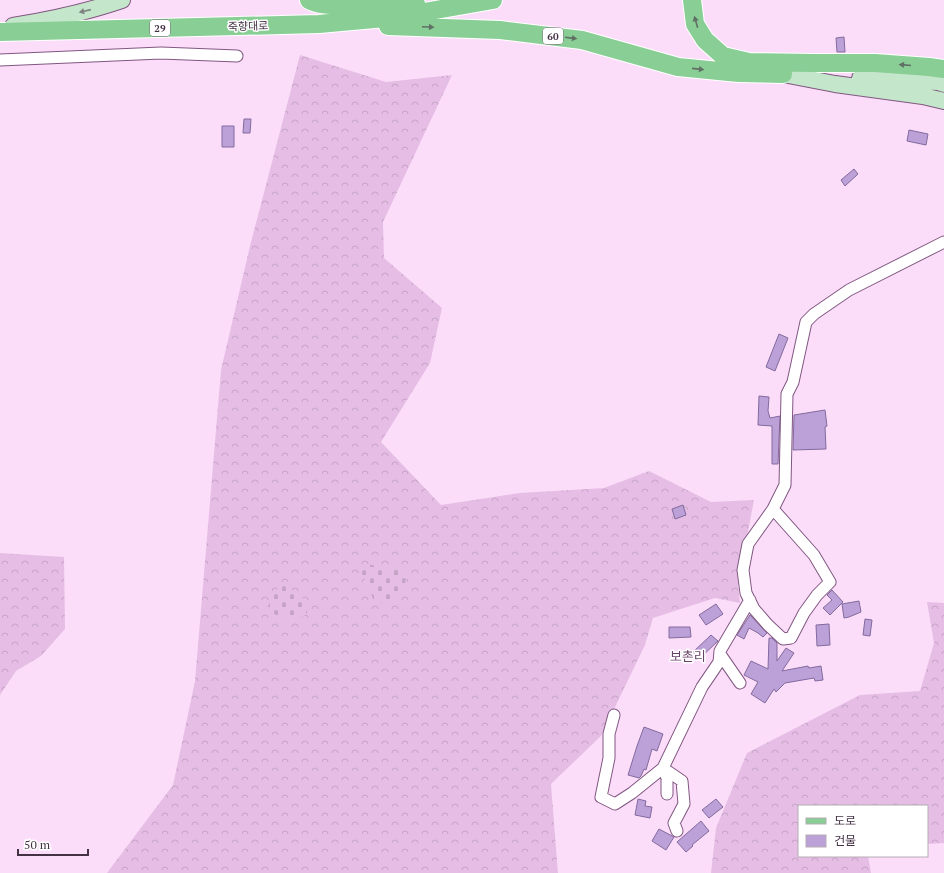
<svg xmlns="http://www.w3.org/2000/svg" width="944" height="873" font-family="'PT Serif','Noto Sans KR',serif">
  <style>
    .forest { fill: url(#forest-crowns) }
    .cemetery { fill: url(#cemetery-stones) }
    .building { fill: #bba1d7; stroke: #836a9d }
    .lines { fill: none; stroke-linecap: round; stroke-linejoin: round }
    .minor-casing { stroke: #815781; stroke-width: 13 }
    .secondary-casing { stroke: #815781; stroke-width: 18 }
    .primary-casing { stroke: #fff; stroke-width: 20 }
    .minor { stroke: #fff; stroke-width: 11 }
    .secondary { stroke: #c4e6ca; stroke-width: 16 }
    .primary { stroke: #89ce95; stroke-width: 18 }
    .oneway { fill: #7e8280 }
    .oneway2 { fill: #607064 }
    .labels { text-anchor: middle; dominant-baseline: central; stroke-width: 3; stroke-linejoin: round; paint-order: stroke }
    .shield { fill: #fff; stroke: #7c6f7c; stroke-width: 1 }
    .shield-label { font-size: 10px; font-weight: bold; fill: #443144 }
    .street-label { font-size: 11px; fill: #443144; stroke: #fff }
    .quarter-label { font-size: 13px; fill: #6a426b; stroke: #fff }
  </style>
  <defs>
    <pattern id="forest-crowns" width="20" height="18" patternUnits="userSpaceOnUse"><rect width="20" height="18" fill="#e6bee5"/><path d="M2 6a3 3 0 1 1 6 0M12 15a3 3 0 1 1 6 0" fill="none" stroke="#c6a4c6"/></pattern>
    <pattern id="cemetery-stones" width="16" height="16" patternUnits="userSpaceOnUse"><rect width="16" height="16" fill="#e6bee5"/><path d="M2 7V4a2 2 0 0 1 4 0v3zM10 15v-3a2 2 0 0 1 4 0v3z" fill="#c6a4c6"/></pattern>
  </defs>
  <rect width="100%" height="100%" fill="#fbddfa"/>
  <path class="forest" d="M 300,55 L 386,82 L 452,75 L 383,222 L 384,258 L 442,308 L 430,363 L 381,442 L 441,505 L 520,493 L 604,488 L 649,471 L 711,502 L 754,500 L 738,584 L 740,603 L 715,598 L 653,618 L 645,645 L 601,736 L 551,784 L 558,873 L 107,873 L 173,785 L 195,681 L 221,370 L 250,246 Z
    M 0,553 L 64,557 L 65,629 L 41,656 L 16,671 L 0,695 Z
    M 927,602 L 944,603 L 944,843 L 927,844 L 927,806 L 799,806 L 799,856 L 868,856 L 871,873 L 711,873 L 716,828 L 747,753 L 860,695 L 920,691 L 934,643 Z"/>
  <path class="cemetery" d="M 363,563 L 406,573 L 405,587 L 404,592 L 393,604 L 387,605 L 373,599 L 368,585 L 362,574 Z
    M 280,584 C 288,587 302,595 306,603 C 307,606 307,610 307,613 L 301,618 L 283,618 L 266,610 Z"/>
  <path class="building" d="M 844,37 L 845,52 L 837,52 L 836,38 Z
    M 244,119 L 251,119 L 250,133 L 243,133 Z
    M 222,126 L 234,126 L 234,147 L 222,147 Z
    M 909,130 L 928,134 L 926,145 L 907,141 Z
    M 854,169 L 858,174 L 845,186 L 841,180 Z
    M 779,334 L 788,338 L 775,371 L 766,367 Z
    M 759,396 L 769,397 L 768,411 L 770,418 L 780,416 L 778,464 L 772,464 L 772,426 L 758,425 Z
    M 825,410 L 827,426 L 825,427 L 826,449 L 793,450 L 794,415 Z
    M 683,505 L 686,515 L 675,519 L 672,509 Z
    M 832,590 L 843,602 L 830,615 L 823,608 L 832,600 L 827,595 Z
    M 859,601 L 861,612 L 849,617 L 844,618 L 842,604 Z
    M 716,604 L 723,614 L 706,625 L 699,615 Z
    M 750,615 L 767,633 L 763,637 L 758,633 L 749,628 L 744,639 L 737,635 Z
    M 865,619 L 872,620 L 870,636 L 863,635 Z
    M 829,624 L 830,645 L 817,646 L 816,625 Z
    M 669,627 L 690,627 L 691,637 L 669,638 Z
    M 711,635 L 718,641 L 699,659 L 693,652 Z
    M 769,638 L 772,638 L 777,643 L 777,661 L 786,648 L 794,653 L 782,671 L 808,666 L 809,668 L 821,666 L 823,680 L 815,681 L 814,678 L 785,683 L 776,692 L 774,689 L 765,703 L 751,694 L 758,682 L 744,675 L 751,661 L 768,669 Z
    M 644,727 L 663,734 L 657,751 L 652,749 L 646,770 L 644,769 L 641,776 L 639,778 L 628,775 L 637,746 Z
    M 638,799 L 646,801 L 645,806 L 652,807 L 650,818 L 635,815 Z
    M 716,799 L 723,807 L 709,818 L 702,810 Z
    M 701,821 L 709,831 L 692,845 L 693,846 L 686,852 L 677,842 Z
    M 659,829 L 674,837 L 666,850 L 652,841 Z"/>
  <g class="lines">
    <defs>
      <path id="minor" d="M 0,60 L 161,53 L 237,56
        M 773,509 L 814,555 L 830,582 L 817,595 L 804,613 L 791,638 L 783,639 L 768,625 L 754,609 L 746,593 L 743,570 L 748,544 L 773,509 L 785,485 L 787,394 L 793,382 L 806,322 L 814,314 L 849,290 L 944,242
        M 720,654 L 740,683
        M 614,715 L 609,734 L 609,758 L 601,797 L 615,804 L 632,793 L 663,768 L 702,687 L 719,662 L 720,651 L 750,600
        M 663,768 L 682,781 L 684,804 L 674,823 L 677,831
        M 663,768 L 667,778 L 667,794"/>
      <path id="secondary" d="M 13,26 C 50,20 87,12 122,0
        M 783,74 L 835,84 L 923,96 L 944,101
        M 860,78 L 938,82 L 944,84"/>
      <path id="primary" d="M 309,0 C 320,6 335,5 347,5 C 370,5 393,5 416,4
        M 692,0 L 695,24 L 705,40 L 723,56 L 749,62 L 814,63 L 875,63 L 929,67 L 944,69
        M 388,26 L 500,30 L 582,40 L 678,67 L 739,73 L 783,74
        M 0,32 L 319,24 L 396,17 L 493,0"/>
    </defs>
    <use href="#minor" class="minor-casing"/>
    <use href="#secondary" class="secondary-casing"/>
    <use href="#primary" class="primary-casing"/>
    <use href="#minor" class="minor"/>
    <use href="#secondary" class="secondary"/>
    <use href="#primary" class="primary"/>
  </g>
  <defs><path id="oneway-solid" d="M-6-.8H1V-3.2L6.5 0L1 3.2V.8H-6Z"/></defs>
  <use class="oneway" href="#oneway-solid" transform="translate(85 11) rotate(167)"/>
  <g class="oneway2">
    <use href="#oneway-solid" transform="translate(696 22) rotate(-106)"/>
    <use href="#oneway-solid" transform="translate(428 27) rotate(2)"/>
    <use href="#oneway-solid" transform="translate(571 38) rotate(7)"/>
    <use href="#oneway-solid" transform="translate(905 65) rotate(-175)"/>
    <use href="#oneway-solid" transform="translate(698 69) rotate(6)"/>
  </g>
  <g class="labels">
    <g class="shield">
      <rect x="150" y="20" width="20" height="16" rx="3"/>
      <rect x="543" y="28" width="20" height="16" rx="3"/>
    </g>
    <g class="shield-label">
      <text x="160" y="28">29</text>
      <text x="553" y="36">60</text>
    </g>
    <g class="street-label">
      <text transform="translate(248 26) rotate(-2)">죽향대로</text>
    </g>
    <g class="quarter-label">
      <text x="688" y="656">보촌리</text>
    </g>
  </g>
  <rect x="798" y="805" width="130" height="52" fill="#ffffff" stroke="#b4adb4"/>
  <rect x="806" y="818" width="20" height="6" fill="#89ce95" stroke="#b4adb4"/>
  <text x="834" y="825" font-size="12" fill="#443144">도로</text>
  <rect x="806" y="835" width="20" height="12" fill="#bba1d7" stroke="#b4adb4"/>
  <text x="834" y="845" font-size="12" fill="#443144">건물</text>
  <path d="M18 849v6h70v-6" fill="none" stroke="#443144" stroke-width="2"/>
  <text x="24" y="849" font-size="12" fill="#443144" stroke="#ffffff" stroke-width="3" paint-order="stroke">50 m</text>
</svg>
